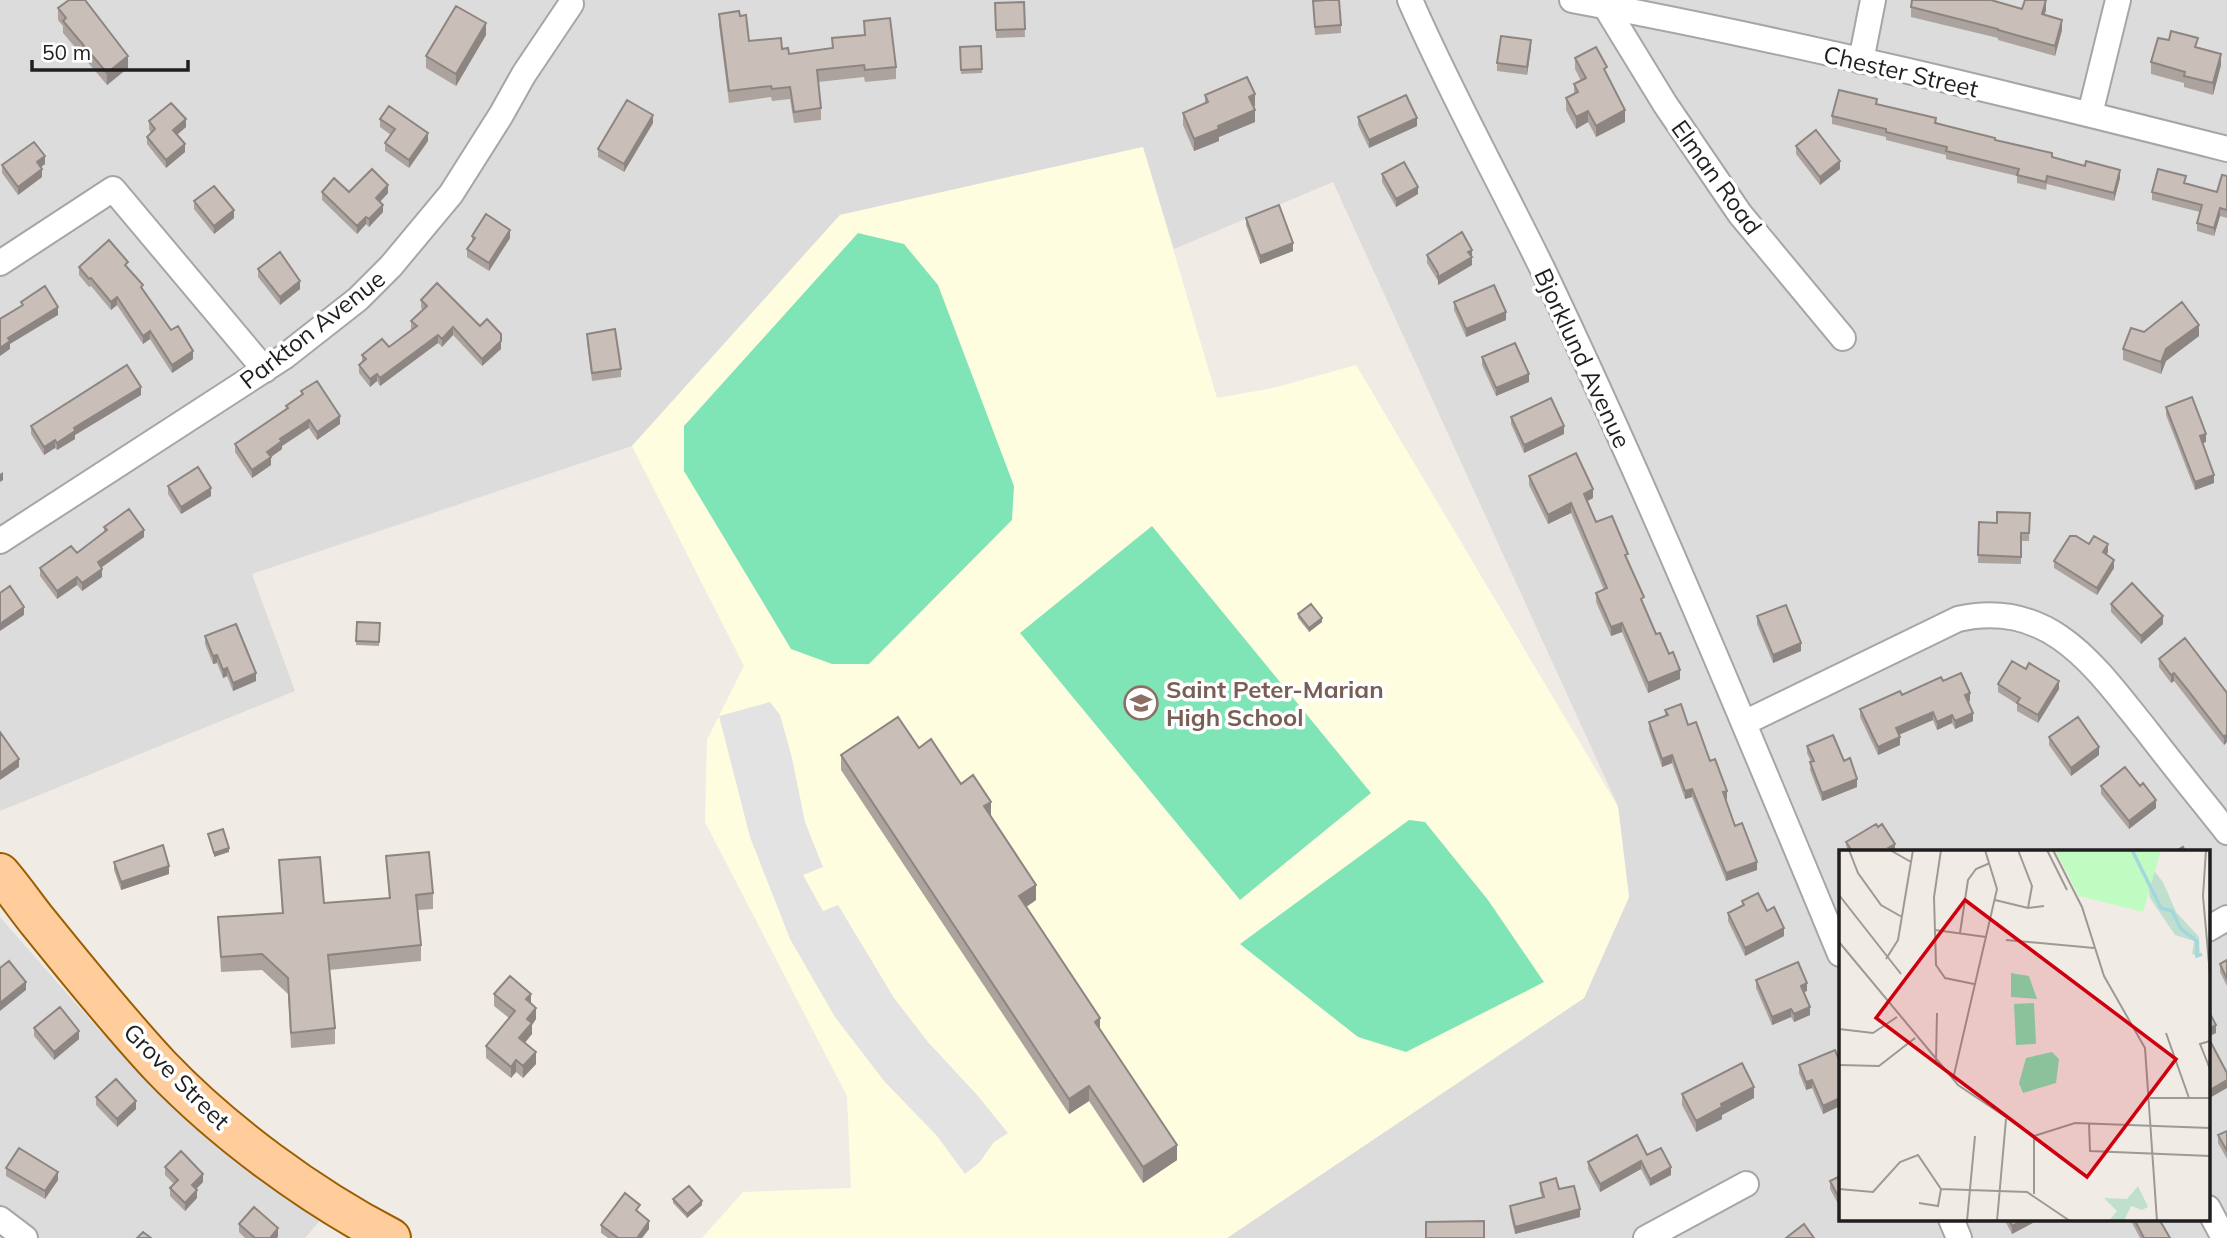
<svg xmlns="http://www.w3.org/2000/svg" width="2227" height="1238" font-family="Mulish,sans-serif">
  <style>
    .residential { fill: #dddcdc; fill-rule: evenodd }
    .education { fill: #fffddf }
    .pitch { fill: #7fe4b6 }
    .parking { fill: #e3e3e3 }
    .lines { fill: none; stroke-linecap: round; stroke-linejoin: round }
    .street-casing { stroke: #a6a6a6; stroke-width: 28 }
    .primary-casing { stroke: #9a5d00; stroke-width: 42 }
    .street { stroke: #fff; stroke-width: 24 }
    .primary { stroke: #ffcd9b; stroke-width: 38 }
    .wall { fill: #ada39e }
    .shaded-wall { fill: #8d8581 }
    .building { fill: #c9beb8; stroke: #8d8581; stroke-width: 2 }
    .labels { text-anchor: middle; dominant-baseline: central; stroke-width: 7; stroke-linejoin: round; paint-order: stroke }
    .street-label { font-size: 24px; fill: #1f1f1f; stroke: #fff }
    .education-label { font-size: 24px; font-weight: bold; fill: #785e54; stroke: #fff; text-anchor: start }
    .inset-river { fill: none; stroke: #a3d7e0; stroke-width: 3.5 }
    .inset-road { fill: none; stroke: #9c9a96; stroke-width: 2 }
    .view { fill: #ce000e; fill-opacity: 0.15; stroke: #ce000e; stroke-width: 3.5 }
    .inset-edge { fill: none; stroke: #1f1f1f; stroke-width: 3.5 }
  </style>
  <rect width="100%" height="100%" fill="#f0ece5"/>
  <path class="residential" d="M 0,0 L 2227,0 L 2227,1238 L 1227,1238 L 1584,998 L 1629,897 L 1618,806 L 1333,182 L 1174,249 L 1143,147 L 840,215 L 632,446 L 252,574 L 295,691 L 0,811 ZM 1840,851 L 2208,851 L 2208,1219 L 1840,1219 Z
    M 0,917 L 100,1031 L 199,1116 L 324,1216 L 305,1238 L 0,1238 Z"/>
  <path class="education" d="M 1143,147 L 1217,398 L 1273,388 L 1356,365 L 1618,807 L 1629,897 L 1584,998 L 1227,1238 L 702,1238 L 743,1192 L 851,1188 L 847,1096 L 705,822 L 707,740 L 744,666 L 632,446 L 840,215 Z"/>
  <path class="pitch" d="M 858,233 L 904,244 L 938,285 L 1014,486 L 1012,520 L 869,664 L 832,664 L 791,649 L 684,471 L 684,426 Z
    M 1152,526 L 1371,793 L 1240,900 L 1020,633 Z
    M 1409,820 L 1425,822 L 1488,900 L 1544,982 L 1406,1052 L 1358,1037 L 1240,944 Z"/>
  <path class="parking" d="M 770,702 L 780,715 L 792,758 L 805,822 L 823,867 L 803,875 L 823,911 L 838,905 L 894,998 L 928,1042 L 978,1096 L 1008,1133 L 994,1142 L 979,1163 L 965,1174 L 937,1136 L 884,1081 L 835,1017 L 790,939 L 750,837 L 719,716 Z"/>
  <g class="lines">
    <defs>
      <path id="street" d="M 1410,0 C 1450,92 1499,180 1543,270 C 1650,495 1745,725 1840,954
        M 1572,0 C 1792,41 2010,94 2227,149
        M 1605,6 L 1665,104 L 1740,214 L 1843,338
        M 1861,61 L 1873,0
        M 2090,114 L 2118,0
        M 0,263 L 113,189 L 265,370
        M 0,541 L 284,357 L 358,299 L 391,266 L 451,194 L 501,115 L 524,74 L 571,4
        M 1744,723 L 1958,619 C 2051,598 2096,668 2147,731 C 2173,765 2200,798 2227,832
        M 2208,929 L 2227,918
        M 2208,1208 L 2224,1238
        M 0,1219 L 25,1238
        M 1951,1219 L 1959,1238
        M 1646,1238 L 1746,1184"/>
      <path id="primary" d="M 0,873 C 14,889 26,907 39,923 C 78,971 118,1021 160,1066 C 223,1132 310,1196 391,1238"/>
    </defs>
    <use href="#street" class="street-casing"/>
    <use href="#primary" class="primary-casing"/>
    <use href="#street" class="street"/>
    <use href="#primary" class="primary"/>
  </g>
  <path class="wall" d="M 1313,1 L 1341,25 L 1341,33 L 1315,35 Z
    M 1024,2 L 1025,37 L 996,38 L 995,3 Z
    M 1911,7 L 2022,9 L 2046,10 L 2044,15 L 2062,30 L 2055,56 L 1998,40 L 1998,38 L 1911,17 Z
    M 58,8 L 128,68 L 107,85 L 63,33 L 63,26 L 58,20 Z
    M 719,14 L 740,16 L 749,41 L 782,49 L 789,54 L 832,48 L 832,38 L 864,35 L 864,21 L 896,67 L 896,79 L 865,82 L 864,77 L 818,82 L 821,108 L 821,120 L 794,123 L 790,99 L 772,101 L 771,97 L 729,103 L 719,25 Z
    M 486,35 L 456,86 L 426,68 L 426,56 Z
    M 981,46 L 982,73 L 961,74 L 960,47 Z
    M 2198,47 L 2221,65 L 2213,95 L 2184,87 L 2184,83 L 2151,74 L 2151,62 Z
    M 1531,48 L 1527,75 L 1497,71 L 1497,63 Z
    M 1575,58 L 1607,75 L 1625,122 L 1596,137 L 1588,122 L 1576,129 L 1566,110 L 1566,98 L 1574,94 L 1574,84 L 1581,81 L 1575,69 Z
    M 1205,95 L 1255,106 L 1253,107 L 1255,122 L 1219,137 L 1219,141 L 1194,151 L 1183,125 L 1183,113 L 1205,103 Z
    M 1877,104 L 2120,178 L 2114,201 L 2047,184 L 2046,190 L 2017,183 L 2017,176 L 1946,159 L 1946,155 L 1886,140 L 1886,137 L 1832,124 L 1832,116 Z
    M 1358,117 L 1417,126 L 1369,148 L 1358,125 Z
    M 380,119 L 428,141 L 409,168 L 385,151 L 385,143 L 391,135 L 380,127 Z
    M 149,121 L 186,127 L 177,135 L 185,152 L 166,168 L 147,144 L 147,137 L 151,133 L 149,129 Z
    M 653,123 L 624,172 L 598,157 L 598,149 Z
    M 1796,146 L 1840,169 L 1820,185 L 1796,154 Z
    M 45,164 L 41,167 L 42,177 L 18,195 L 2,173 L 2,165 Z
    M 1382,174 L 1418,194 L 1396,207 L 1382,182 Z
    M 2227,176 L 2227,218 L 2220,216 L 2214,236 L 2197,231 L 2197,223 L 2200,212 L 2152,200 L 2152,192 L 2186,183 L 2217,192 Z
    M 322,192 L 349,192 L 388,193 L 380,202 L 383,212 L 369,227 L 366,224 L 357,234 L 322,200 Z
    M 194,201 L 234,218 L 214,234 L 194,209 Z
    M 1246,218 L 1293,251 L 1260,264 L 1246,225 Z
    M 472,236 L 510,238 L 489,271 L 467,257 L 467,249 L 472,242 Z
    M 1427,255 L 1472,258 L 1472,265 L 1438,285 L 1438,281 L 1427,263 Z
    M 79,267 L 128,268 L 171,330 L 193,359 L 172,373 L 150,339 L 143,344 L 117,305 L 111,310 L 91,286 L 89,287 L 79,275 Z
    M 258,269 L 300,289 L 280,305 L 258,277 Z
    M 421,300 L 501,349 L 482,366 L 453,335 L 442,347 L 438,343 L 380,386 L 377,381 L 370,387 L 359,373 L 359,365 L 362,363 L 362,355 L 389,347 L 413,330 L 411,329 L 411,321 L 423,310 L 421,308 Z
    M 1454,302 L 1506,320 L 1466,337 L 1454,310 Z
    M 2144,332 L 2199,336 L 2166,361 L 2161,374 L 2123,360 L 2123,349 Z
    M 587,334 L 621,369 L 621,377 L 592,381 L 587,342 Z
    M 1482,357 L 1529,382 L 1496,396 L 1482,365 Z
    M 301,391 L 340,424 L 317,440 L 309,428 L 282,446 L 282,449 L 270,457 L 271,465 L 252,478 L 235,452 L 235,444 L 286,409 L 286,406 L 301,395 Z
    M 141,395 L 75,435 L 75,439 L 57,450 L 55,448 L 44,455 L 31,434 L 31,426 Z
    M 2166,407 L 2206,442 L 2202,443 L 2214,483 L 2195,490 L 2166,415 Z
    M 1511,417 L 1564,434 L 1524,453 L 1511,424 Z
    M 1529,476 L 1593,498 L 1587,501 L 1596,522 L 1628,561 L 1644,606 L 1656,634 L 1680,679 L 1648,693 L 1622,632 L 1611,636 L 1596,602 L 1596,593 L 1604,590 L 1571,513 L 1548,524 L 1529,485 Z
    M 168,486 L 211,496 L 181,514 L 168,494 Z
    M 2030,513 L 2029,541 L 2021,541 L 2021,564 L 1978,563 L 1979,522 L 1997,523 Z
    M 104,527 L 144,537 L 101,567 L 102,577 L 82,591 L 77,585 L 57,599 L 40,576 L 40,568 L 77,553 L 104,532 Z
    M 2089,544 L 2108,552 L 2106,555 L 2114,568 L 2097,595 L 2054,568 L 2054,561 Z
    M 2111,604 L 2163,624 L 2141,644 L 2111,612 Z
    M 1298,614 L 1322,622 L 1309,632 L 1298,618 Z
    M 1757,616 L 1801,651 L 1773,663 L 1757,624 Z
    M 357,622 L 380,623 L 379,646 L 356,645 Z
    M 205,636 L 256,681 L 233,691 L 227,676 L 223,678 L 217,663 L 213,664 L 205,644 Z
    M 2159,659 L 2227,693 L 2227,742 L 2224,745 L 2174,681 L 2171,683 L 2159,667 Z
    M 1943,681 L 1970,701 L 1968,702 L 1973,721 L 1955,729 L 1952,723 L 1937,730 L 1933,720 L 1899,735 L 1900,745 L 1878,755 L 1860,717 L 1860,709 Z
    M 1998,684 L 2059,689 L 2038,723 L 2017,711 L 2017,704 L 1998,692 Z
    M 1665,710 L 1688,725 L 1710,761 L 1727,799 L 1725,799 L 1735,826 L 1757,870 L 1726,881 L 1692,797 L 1685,799 L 1672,763 L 1662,767 L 1649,730 L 1649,722 L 1665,716 Z
    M 2049,737 L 2099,755 L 2071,776 L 2049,745 Z
    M 1807,746 L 1844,761 L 1857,787 L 1822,801 L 1810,770 L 1811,762 L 1807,753 Z
    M 919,748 L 961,784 L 991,817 L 1036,900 L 1026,907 L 1100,1029 L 1177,1160 L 1143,1183 L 1089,1101 L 1069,1114 L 841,770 L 841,755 Z
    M 2101,786 L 2156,808 L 2129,829 L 2101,794 Z
    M 1846,842 L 1895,851 L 1847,851 Z
    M 386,856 L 433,893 L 433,909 L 418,910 L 421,945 L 421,961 L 329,970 L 335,1028 L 335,1044 L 291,1048 L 288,994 L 262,970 L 221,972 L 218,917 L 282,913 L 279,860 L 324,903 L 389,898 Z
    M 114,862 L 169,874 L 121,890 L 114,870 Z
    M 1742,901 L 1767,911 L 1784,936 L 1745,956 L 1728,921 L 1728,913 L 1742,907 Z
    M 2227,960 L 2227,986 L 2220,972 L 2220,964 Z
    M 1756,980 L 1807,991 L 1803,992 L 1810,1015 L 1794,1022 L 1791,1017 L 1772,1025 L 1756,988 Z
    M 494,994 L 531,1003 L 536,1019 L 532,1025 L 532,1034 L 525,1043 L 536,1064 L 523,1078 L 516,1072 L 511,1078 L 486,1058 L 486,1046 L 509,1018 L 494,1006 Z
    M 34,1028 L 79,1039 L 54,1060 L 34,1036 Z
    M 1840,1062 L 1840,1106 L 1823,1114 L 1812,1088 L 1806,1090 L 1799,1073 L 1799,1065 Z
    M 1682,1094 L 1754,1098 L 1722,1115 L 1722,1119 L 1696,1132 L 1682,1105 Z
    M 96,1097 L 136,1109 L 117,1127 L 96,1105 Z
    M 2227,1131 L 2227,1159 L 2218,1143 L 2218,1135 Z
    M 1647,1155 L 1671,1175 L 1650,1186 L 1641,1169 L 1600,1192 L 1588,1169 L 1588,1162 Z
    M 165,1167 L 203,1182 L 196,1189 L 197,1198 L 185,1211 L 170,1196 L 170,1188 L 174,1184 L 165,1175 Z
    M 6,1168 L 58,1180 L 45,1199 L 6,1176 Z
    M 1840,1176 L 1838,1204 L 1830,1189 L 1830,1181 Z
    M 1540,1183 L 1559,1189 L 1580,1217 L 1515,1234 L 1510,1213 L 1510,1206 L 1542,1197 L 1540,1191 Z
    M 673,1199 L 702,1205 L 687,1218 L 673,1203 Z
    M 639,1213 L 649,1229 L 642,1238 L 608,1238 L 601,1233 L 601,1225 L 640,1213 Z
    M 2004,1219 L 2040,1219 L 2012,1234 Z
    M 2130,1219 L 2161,1219 L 2161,1222 L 2170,1238 L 2140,1238 Z
    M 239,1224 L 278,1236 L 277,1238 L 245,1238 L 239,1232 Z"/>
  <path class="shaded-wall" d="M 2046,0 L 2046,10 L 2042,24 L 2042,14 Z
    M 2062,20 L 2062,30 L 2055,56 L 2055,46 Z
    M 486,23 L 486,35 L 456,86 L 456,74 Z
    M 1531,40 L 1531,48 L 1527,75 L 1527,67 Z
    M 2221,54 L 2221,65 L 2213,95 L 2213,83 Z
    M 128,56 L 128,68 L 107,85 L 107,73 Z
    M 1255,94 L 1255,106 L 1249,108 L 1249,97 Z
    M 1255,110 L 1255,122 L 1219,137 L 1219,141 L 1194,151 L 1194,139 L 1218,126 Z
    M 1625,110 L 1625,122 L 1596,137 L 1596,126 Z
    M 1588,111 L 1588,122 L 1576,129 L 1576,117 Z
    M 653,115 L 653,123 L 624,172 L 624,164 Z
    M 1417,118 L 1417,126 L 1369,148 L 1369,140 Z
    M 186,119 L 186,127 L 173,138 L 173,130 Z
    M 428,133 L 428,141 L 409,168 L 409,160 Z
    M 185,144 L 185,152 L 166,168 L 166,160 Z
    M 45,156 L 45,164 L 37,170 L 37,162 Z
    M 1840,161 L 1840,169 L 1820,185 L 1820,177 Z
    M 42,169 L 42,177 L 18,195 L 18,187 Z
    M 2120,170 L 2120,178 L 2114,201 L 2114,193 Z
    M 388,185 L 388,193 L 376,206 L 376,198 Z
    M 1418,187 L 1418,194 L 1396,207 L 1396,199 Z
    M 383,205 L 383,212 L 369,227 L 369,219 Z
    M 2220,208 L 2220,216 L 2214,236 L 2214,228 Z
    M 234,210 L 234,218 L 214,234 L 214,226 Z
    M 366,217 L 366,224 L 357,234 L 357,226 Z
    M 510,230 L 510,238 L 489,271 L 489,263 Z
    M 1293,243 L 1293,251 L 1260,264 L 1260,256 Z
    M 1472,250 L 1472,265 L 1438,285 L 1438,277 Z
    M 300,281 L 300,289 L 280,305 L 280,297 Z
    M 117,297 L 117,305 L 111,310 L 111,302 Z
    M 58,307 L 58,315 L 10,344 L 10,349 L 0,356 L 0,348 L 8,338 Z
    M 1506,312 L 1506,320 L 1466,337 L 1466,329 Z
    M 2199,325 L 2199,336 L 2166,361 L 2161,374 L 2161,362 L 2166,349 Z
    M 453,327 L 453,335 L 442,347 L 442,339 Z
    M 150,331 L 150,339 L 143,344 L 143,336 Z
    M 438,335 L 438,343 L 380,386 L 380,378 Z
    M 501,341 L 501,349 L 482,366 L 482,359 Z
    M 193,351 L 193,359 L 172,373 L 172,365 Z
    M 377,374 L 377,381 L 370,387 L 370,379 Z
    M 1529,374 L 1529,382 L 1496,396 L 1496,388 Z
    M 141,387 L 141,395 L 75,435 L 75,439 L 57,450 L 57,443 L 74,428 Z
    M 340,416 L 340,424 L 317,440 L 317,432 Z
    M 309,420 L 309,428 L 282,446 L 282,449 L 267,460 L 267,452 L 280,439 Z
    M 1564,426 L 1564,434 L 1524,453 L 1524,445 Z
    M 2206,434 L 2206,442 L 2200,444 L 2200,436 Z
    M 55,440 L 55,448 L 44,455 L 44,447 Z
    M 271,457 L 271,465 L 252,478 L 252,470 Z
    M 3,472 L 3,480 L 0,482 L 0,474 Z
    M 2214,475 L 2214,483 L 2195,490 L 2195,482 Z
    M 211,488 L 211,496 L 181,514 L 181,507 Z
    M 1593,489 L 1593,498 L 1584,503 L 1584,494 Z
    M 1571,503 L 1571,513 L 1548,524 L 1548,515 Z
    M 144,530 L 144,537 L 98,570 L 98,562 Z
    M 2108,544 L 2108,552 L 2103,560 L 2103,552 Z
    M 2114,560 L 2114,568 L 2097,595 L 2097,588 Z
    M 102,569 L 102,577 L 82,591 L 82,583 Z
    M 77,577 L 77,585 L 57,599 L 57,591 Z
    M 24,607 L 24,615 L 0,631 L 0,624 Z
    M 2163,616 L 2163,624 L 2141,644 L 2141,636 Z
    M 1322,618 L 1322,622 L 1309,632 L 1309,628 Z
    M 1622,623 L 1622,632 L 1611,636 L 1611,627 Z
    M 1801,643 L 1801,651 L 1773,663 L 1773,655 Z
    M 217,655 L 217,663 L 213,664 L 213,656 Z
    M 227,668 L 227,676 L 223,678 L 223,670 Z
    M 1680,670 L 1680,679 L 1648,693 L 1648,683 Z
    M 256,673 L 256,681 L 233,691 L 233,683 Z
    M 2174,673 L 2174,681 L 2171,683 L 2171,675 Z
    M 2059,681 L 2059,689 L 2038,723 L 2038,715 Z
    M 1970,693 L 1970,701 L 1965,703 L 1965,695 Z
    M 1933,712 L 1933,720 L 1896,736 L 1896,728 Z
    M 1973,713 L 1973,721 L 1955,729 L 1955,721 Z
    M 1952,715 L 1952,723 L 1937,730 L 1937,722 Z
    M 2227,734 L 2227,742 L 2224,745 L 2224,737 Z
    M 1900,737 L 1900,745 L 1878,755 L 1878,747 Z
    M 2099,747 L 2099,755 L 2071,776 L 2071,768 Z
    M 1672,755 L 1672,763 L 1662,767 L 1662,759 Z
    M 19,759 L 19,767 L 0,780 L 0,773 Z
    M 1857,779 L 1857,787 L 1822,801 L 1822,793 Z
    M 1692,789 L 1692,797 L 1685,799 L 1685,791 Z
    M 1727,791 L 1727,799 L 1723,800 L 1723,792 Z
    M 2156,800 L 2156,808 L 2129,829 L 2129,821 Z
    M 991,802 L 991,817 L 984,806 Z
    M 1895,844 L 1895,851 L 1888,851 L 1888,848 Z
    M 229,848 L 229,852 L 214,857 L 214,853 Z
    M 1757,862 L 1757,870 L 1726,881 L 1726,873 Z
    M 169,866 L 169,874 L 121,890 L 121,882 Z
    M 1036,885 L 1036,900 L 1019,912 L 1019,896 Z
    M 1784,928 L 1784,936 L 1745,956 L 1745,948 Z
    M 26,982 L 26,990 L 0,1011 L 0,1003 Z
    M 1807,983 L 1807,991 L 1801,993 L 1801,986 Z
    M 531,994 L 531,1005 L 526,999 Z
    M 1810,1007 L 1810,1015 L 1794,1022 L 1794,1014 Z
    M 536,1008 L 536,1019 L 532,1025 L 532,1034 L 519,1049 L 519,1038 L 527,1019 Z
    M 1791,1009 L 1791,1017 L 1772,1025 L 1772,1017 Z
    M 1100,1018 L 1100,1034 L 1095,1022 Z
    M 2216,1025 L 2216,1033 L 2208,1037 L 2208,1029 Z
    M 79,1031 L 79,1039 L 54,1060 L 54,1052 Z
    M 536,1052 L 536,1064 L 523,1078 L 523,1066 Z
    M 516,1060 L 516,1072 L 511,1078 L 511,1067 Z
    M 1812,1080 L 1812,1088 L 1806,1090 L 1806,1082 Z
    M 2227,1080 L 2227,1088 L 2208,1099 L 2208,1091 Z
    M 1089,1086 L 1089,1101 L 1069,1114 L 1069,1099 Z
    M 1754,1087 L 1754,1098 L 1722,1115 L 1722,1119 L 1696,1132 L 1696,1121 L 1721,1104 Z
    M 1840,1098 L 1840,1106 L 1823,1114 L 1823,1106 Z
    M 136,1101 L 136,1109 L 117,1127 L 117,1119 Z
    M 1177,1145 L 1177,1160 L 1143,1183 L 1143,1167 Z
    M 1641,1161 L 1641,1169 L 1600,1192 L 1600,1184 Z
    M 1671,1167 L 1671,1175 L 1650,1186 L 1650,1179 Z
    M 58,1172 L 58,1180 L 45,1199 L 45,1191 Z
    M 203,1174 L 203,1182 L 192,1193 L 192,1185 Z
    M 197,1190 L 197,1198 L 185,1211 L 185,1203 Z
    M 1840,1195 L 1840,1203 L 1838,1204 L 1838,1196 Z
    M 702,1201 L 702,1205 L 687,1218 L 687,1214 Z
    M 1580,1209 L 1580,1217 L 1515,1234 L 1515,1227 Z
    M 2026,1219 L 2040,1219 L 2012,1234 L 2012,1226 Z
    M 649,1221 L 649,1229 L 642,1238 L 637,1238 Z
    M 278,1228 L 278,1236 L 277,1238 L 270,1238 Z"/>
  <path class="building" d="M 69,0 L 85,0 L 128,56 L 107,73 L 63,21 L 66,18 L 58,8 Z
    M 1326,0 L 1339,0 L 1341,25 L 1315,27 L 1313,1 Z
    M 1912,0 L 1991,0 L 2022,9 L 2025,0 L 2046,0 L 2042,14 L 2062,20 L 2055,46 L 1998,30 L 1998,29 L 1911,7 Z
    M 1024,2 L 1025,29 L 996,30 L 995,3 Z
    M 456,6 L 486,23 L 456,74 L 426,56 Z
    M 739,11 L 740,16 L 746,15 L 749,41 L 781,38 L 782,49 L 788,48 L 789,54 L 833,48 L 832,38 L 865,35 L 864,21 L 890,18 L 896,67 L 865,70 L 864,65 L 817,70 L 821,108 L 794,112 L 790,87 L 772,89 L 771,86 L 729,91 L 719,14 Z
    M 2171,31 L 2198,38 L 2195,47 L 2221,54 L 2213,83 L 2184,76 L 2185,72 L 2151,62 L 2158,38 L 2169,40 Z
    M 1501,36 L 1531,40 L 1527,67 L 1497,63 Z
    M 981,46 L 982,69 L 961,70 L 960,47 Z
    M 1596,47 L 1607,67 L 1604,69 L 1625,110 L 1596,126 L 1588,111 L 1576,117 L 1566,98 L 1578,92 L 1574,84 L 1586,78 L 1575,58 Z
    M 1247,77 L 1255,94 L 1249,97 L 1255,110 L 1218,126 L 1219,129 L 1194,139 L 1183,113 L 1208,102 L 1205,95 Z
    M 1839,90 L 1877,99 L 1876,104 L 1936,118 L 1935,123 L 1995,138 L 1995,140 L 2052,153 L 2052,157 L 2085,166 L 2086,161 L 2120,170 L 2114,193 L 2047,176 L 2046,182 L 2017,175 L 2019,169 L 1946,151 L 1947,147 L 1886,132 L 1886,129 L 1832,116 Z
    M 1406,95 L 1417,118 L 1369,140 L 1358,117 Z
    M 627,100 L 653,115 L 624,164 L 598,149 Z
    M 171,103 L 186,119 L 173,130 L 185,144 L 166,160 L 147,137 L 155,129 L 149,121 Z
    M 389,106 L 428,133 L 409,160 L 385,143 L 395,129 L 380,119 Z
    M 1816,130 L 1840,161 L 1820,177 L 1796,146 Z
    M 34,142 L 45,156 L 37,162 L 42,169 L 18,187 L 2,165 Z
    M 1404,162 L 1418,187 L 1396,199 L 1382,174 Z
    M 372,169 L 388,185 L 376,198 L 383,205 L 369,219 L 366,217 L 357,226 L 322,192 L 334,178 L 349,192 Z
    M 2158,169 L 2186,176 L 2184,183 L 2217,192 L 2222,175 L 2227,176 L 2227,210 L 2220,208 L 2214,228 L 2197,223 L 2202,205 L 2152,192 Z
    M 214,186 L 234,210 L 214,226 L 194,201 Z
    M 1279,205 L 1293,243 L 1260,256 L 1246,218 Z
    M 486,214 L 510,230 L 489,263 L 467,249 L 475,238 L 472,236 Z
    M 1462,232 L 1472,250 L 1468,252 L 1472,257 L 1438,277 L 1438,273 L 1427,255 Z
    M 109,240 L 128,262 L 125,265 L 143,285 L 141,287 L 171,330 L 178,326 L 193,351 L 172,365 L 150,331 L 143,336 L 117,297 L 111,302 L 91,278 L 89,279 L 79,267 Z
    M 280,252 L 300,281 L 280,297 L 258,269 Z
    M 437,283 L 480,326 L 487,319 L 501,334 L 501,341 L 482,359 L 453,327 L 442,339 L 438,335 L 380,378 L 377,374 L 370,379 L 359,365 L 366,359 L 362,355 L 382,339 L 389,347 L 417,326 L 411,321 L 427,306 L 421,300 Z
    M 1494,285 L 1506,312 L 1466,329 L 1454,302 Z
    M 45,286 L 58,307 L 8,338 L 10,341 L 0,348 L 0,319 L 23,305 L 21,302 Z
    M 2182,302 L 2199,325 L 2166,349 L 2161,362 L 2123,349 L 2131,328 L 2144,332 Z
    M 615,329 L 621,369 L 592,373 L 587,334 Z
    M 1515,343 L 1529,374 L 1496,388 L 1482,357 Z
    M 127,365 L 141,387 L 74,428 L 75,431 L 57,443 L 55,440 L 44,447 L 31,426 Z
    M 317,381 L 340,416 L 317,432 L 309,420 L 280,439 L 282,441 L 267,452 L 271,457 L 252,470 L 235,444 L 288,408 L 286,406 L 303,394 L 301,391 Z
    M 2192,397 L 2206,434 L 2200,436 L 2214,475 L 2195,482 L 2166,407 Z
    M 1551,398 L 1564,426 L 1524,445 L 1511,417 Z
    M 1576,453 L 1593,489 L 1584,494 L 1596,522 L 1612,516 L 1628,554 L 1625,555 L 1644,597 L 1641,599 L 1656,634 L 1660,633 L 1669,654 L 1673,652 L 1680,670 L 1648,683 L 1622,623 L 1611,627 L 1596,593 L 1607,588 L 1571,503 L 1548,515 L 1529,476 Z
    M 198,467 L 211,488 L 181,507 L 168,486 Z
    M 129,509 L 144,530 L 98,562 L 102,569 L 82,583 L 77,577 L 57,591 L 40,568 L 71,546 L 77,553 L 107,530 L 104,527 Z
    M 1997,512 L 2030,513 L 2029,533 L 2021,533 L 2021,557 L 1978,555 L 1979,522 L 1997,523 Z
    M 2070,536 L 2076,536 L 2089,544 L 2094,536 L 2108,544 L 2103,552 L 2114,560 L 2097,588 L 2054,561 Z
    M 2132,583 L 2163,616 L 2141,636 L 2111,604 Z
    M 10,586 L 24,607 L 0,624 L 0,593 Z
    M 1311,604 L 1322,618 L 1309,628 L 1298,614 Z
    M 1786,605 L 1801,643 L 1773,655 L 1757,616 Z
    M 357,622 L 380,623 L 379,642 L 356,641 Z
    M 236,624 L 256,673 L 233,683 L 227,668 L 223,670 L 217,655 L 213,656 L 205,636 Z
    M 2185,638 L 2227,693 L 2227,734 L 2224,737 L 2187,689 L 2174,673 L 2171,675 L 2159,659 Z
    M 2012,661 L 2026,669 L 2029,663 L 2059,681 L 2038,715 L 2017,703 L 2020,698 L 1998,684 Z
    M 1961,673 L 1970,693 L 1965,695 L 1973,713 L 1955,721 L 1952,715 L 1937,722 L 1933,712 L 1896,728 L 1900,737 L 1878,747 L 1860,709 L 1900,691 L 1902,695 L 1941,677 L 1943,681 Z
    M 1681,704 L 1688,725 L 1696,722 L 1710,761 L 1715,759 L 1727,791 L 1723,792 L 1735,826 L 1742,823 L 1757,862 L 1726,873 L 1692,789 L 1685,791 L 1672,755 L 1662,759 L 1649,722 L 1668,715 L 1665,710 Z
    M 898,717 L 919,748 L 931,739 L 961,784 L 973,775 L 991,802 L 984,806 L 1036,885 L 1019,896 L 1100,1018 L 1095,1022 L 1177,1145 L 1143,1167 L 1089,1086 L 1069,1099 L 841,755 Z
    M 2078,717 L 2099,747 L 2071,768 L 2049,737 Z
    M 0,732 L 19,759 L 0,773 Z
    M 1833,735 L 1844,761 L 1850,758 L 1857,779 L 1822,793 L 1810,762 L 1814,761 L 1807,746 Z
    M 2125,767 L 2140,786 L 2143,783 L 2156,800 L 2129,821 L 2101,786 Z
    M 1876,824 L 1878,827 L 1882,824 L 1895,844 L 1888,848 L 1890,851 L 1852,851 L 1846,842 Z
    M 223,829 L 229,848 L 214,853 L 208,834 Z
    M 163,845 L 169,866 L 121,882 L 114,862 Z
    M 2183,847 L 2185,851 L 2176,851 Z
    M 429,852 L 433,893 L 416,895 L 421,945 L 328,955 L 335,1028 L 291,1033 L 288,978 L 262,954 L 221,957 L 218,917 L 283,913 L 279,860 L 320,857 L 324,903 L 390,898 L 386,856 Z
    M 1758,893 L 1767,911 L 1774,907 L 1784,928 L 1745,948 L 1728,913 L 1744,905 L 1742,901 Z
    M 2227,960 L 2227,979 L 2220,964 Z
    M 9,961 L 26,982 L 0,1003 L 0,968 Z
    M 1798,962 L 1807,983 L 1801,986 L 1810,1007 L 1794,1014 L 1791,1009 L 1772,1017 L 1756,980 Z
    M 510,976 L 531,994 L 526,999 L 536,1008 L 527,1019 L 532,1023 L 519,1038 L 536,1052 L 523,1066 L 516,1060 L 511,1067 L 486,1046 L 515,1011 L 494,994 Z
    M 60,1007 L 79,1031 L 54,1052 L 34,1028 Z
    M 2208,1010 L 2216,1025 L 2208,1029 Z
    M 2208,1037 L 2227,1073 L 2227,1080 L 2208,1091 Z
    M 1835,1050 L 1840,1062 L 1840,1098 L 1823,1106 L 1812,1080 L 1806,1082 L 1799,1065 Z
    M 1742,1063 L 1754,1087 L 1721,1104 L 1722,1107 L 1696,1121 L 1682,1094 Z
    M 116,1079 L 136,1101 L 117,1119 L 96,1097 Z
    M 2227,1131 L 2227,1151 L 2218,1135 Z
    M 1637,1135 L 1647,1155 L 1661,1148 L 1671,1167 L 1650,1179 L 1641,1161 L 1600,1184 L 1588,1162 Z
    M 19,1148 L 58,1172 L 45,1191 L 6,1168 Z
    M 181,1151 L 203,1174 L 192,1185 L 197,1190 L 185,1203 L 170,1188 L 178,1180 L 165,1167 Z
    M 1840,1176 L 1840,1195 L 1838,1196 L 1830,1181 Z
    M 1556,1178 L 1559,1189 L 1574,1186 L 1580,1209 L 1515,1227 L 1510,1206 L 1544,1197 L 1540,1183 Z
    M 689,1186 L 702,1201 L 687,1214 L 673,1199 Z
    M 625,1193 L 640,1205 L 636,1210 L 649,1221 L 637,1238 L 616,1238 L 617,1237 L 601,1225 Z
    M 254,1207 L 278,1228 L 270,1238 L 255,1238 L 239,1224 Z
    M 2009,1219 L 2026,1219 L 2012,1226 Z
    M 2134,1219 L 2159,1219 L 2170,1238 L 2144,1238 Z
    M 1484,1221 L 1484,1238 L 1426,1238 L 1426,1222 Z
    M 1804,1224 L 1814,1238 L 1786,1238 Z
    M 143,1232 L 151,1238 L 137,1238 Z"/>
  <defs>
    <symbol id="school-ring" viewBox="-11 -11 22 22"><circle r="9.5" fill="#fff" stroke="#8d6e63" stroke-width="1.5"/><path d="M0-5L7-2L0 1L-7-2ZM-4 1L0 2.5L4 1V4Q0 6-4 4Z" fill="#8d6e63"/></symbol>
  </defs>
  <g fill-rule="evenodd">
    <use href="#school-ring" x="1122" y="684" width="38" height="38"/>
  </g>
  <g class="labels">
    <g class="street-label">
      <text transform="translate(1901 71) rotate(13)">Chester Street</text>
      <text transform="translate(1717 177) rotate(54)">Elman Road</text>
      <text transform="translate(312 329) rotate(-38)">Parkton Avenue</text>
      <text transform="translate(1583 358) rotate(65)">Bjorklund Avenue</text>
      <text transform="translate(177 1076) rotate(45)">Grove Street</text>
    </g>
    <g class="education-label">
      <text x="1166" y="689">Saint Peter-Marian<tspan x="1166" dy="28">High School</tspan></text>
    </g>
  </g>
  <g transform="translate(1839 850)">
    <rect width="371" height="371" fill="#f0ece5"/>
    <path d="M 304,7 L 324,32 L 337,62 L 360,87 L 361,107 L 353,104 L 355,91 L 336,85 L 311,48 ZM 299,336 L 309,357 L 303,360 L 292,356 L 285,371 L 270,371 L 278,361 L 265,348 L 288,349 Z" fill="#c1dfcf"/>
    <path d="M 216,0 L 322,0 L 304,62 L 240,46 Z" fill="#c0fcc1"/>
    <path d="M 172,123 L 190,126 L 198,149 L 172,147 ZM 195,153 L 197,194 L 177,195 L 175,154 ZM 213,202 L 220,209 L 217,233 L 184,243 L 180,233 L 187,208 Z" fill="#7fe4b6"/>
    <path class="inset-river" d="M 293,0 L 322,58 L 333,61 L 342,79 L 358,91 L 358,106 L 363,104"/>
    <path class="inset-road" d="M 10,0 L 19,23 L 42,55 L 63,67M 51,0 L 72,12M 102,0 L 95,47 L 97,115 L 106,128 L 135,134M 179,0 L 193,36 L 189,58M 208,0 L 228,40M 214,0 L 243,57 L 265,126 L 306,198 L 318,371M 367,0 L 364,46 L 371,125M 0,45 L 62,124M 156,50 L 189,58 L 205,56M 96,80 L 147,87M 121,83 L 129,30 L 137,19 L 151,13M 167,90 L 255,98M 0,92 L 119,235 L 195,286M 47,109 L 59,90 L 74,0M 0,179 L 34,183 L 58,167M 327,183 L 350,248M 371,191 L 361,194 L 371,219M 97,211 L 98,163M 0,215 L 40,216 L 76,188M 114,229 L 158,39 L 146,0M 311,248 L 371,248M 250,273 L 251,301 L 371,306M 195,286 L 236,273 L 371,278M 195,286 L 195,344M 0,339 L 34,342 L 61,312 L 79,305 L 102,339 L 188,342 L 231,371M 80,353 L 99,356 L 102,339M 128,371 L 136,286M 158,371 L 167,269"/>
    <path class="view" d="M 126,50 L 337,209 L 248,327 L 37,168 Z"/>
    <rect width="371" height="371" class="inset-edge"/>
  </g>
  <path d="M32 60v10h156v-10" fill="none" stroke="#1f1f1f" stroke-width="3.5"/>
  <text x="42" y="60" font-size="21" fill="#1f1f1f" stroke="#ffffff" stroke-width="5" paint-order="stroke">50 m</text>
</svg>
